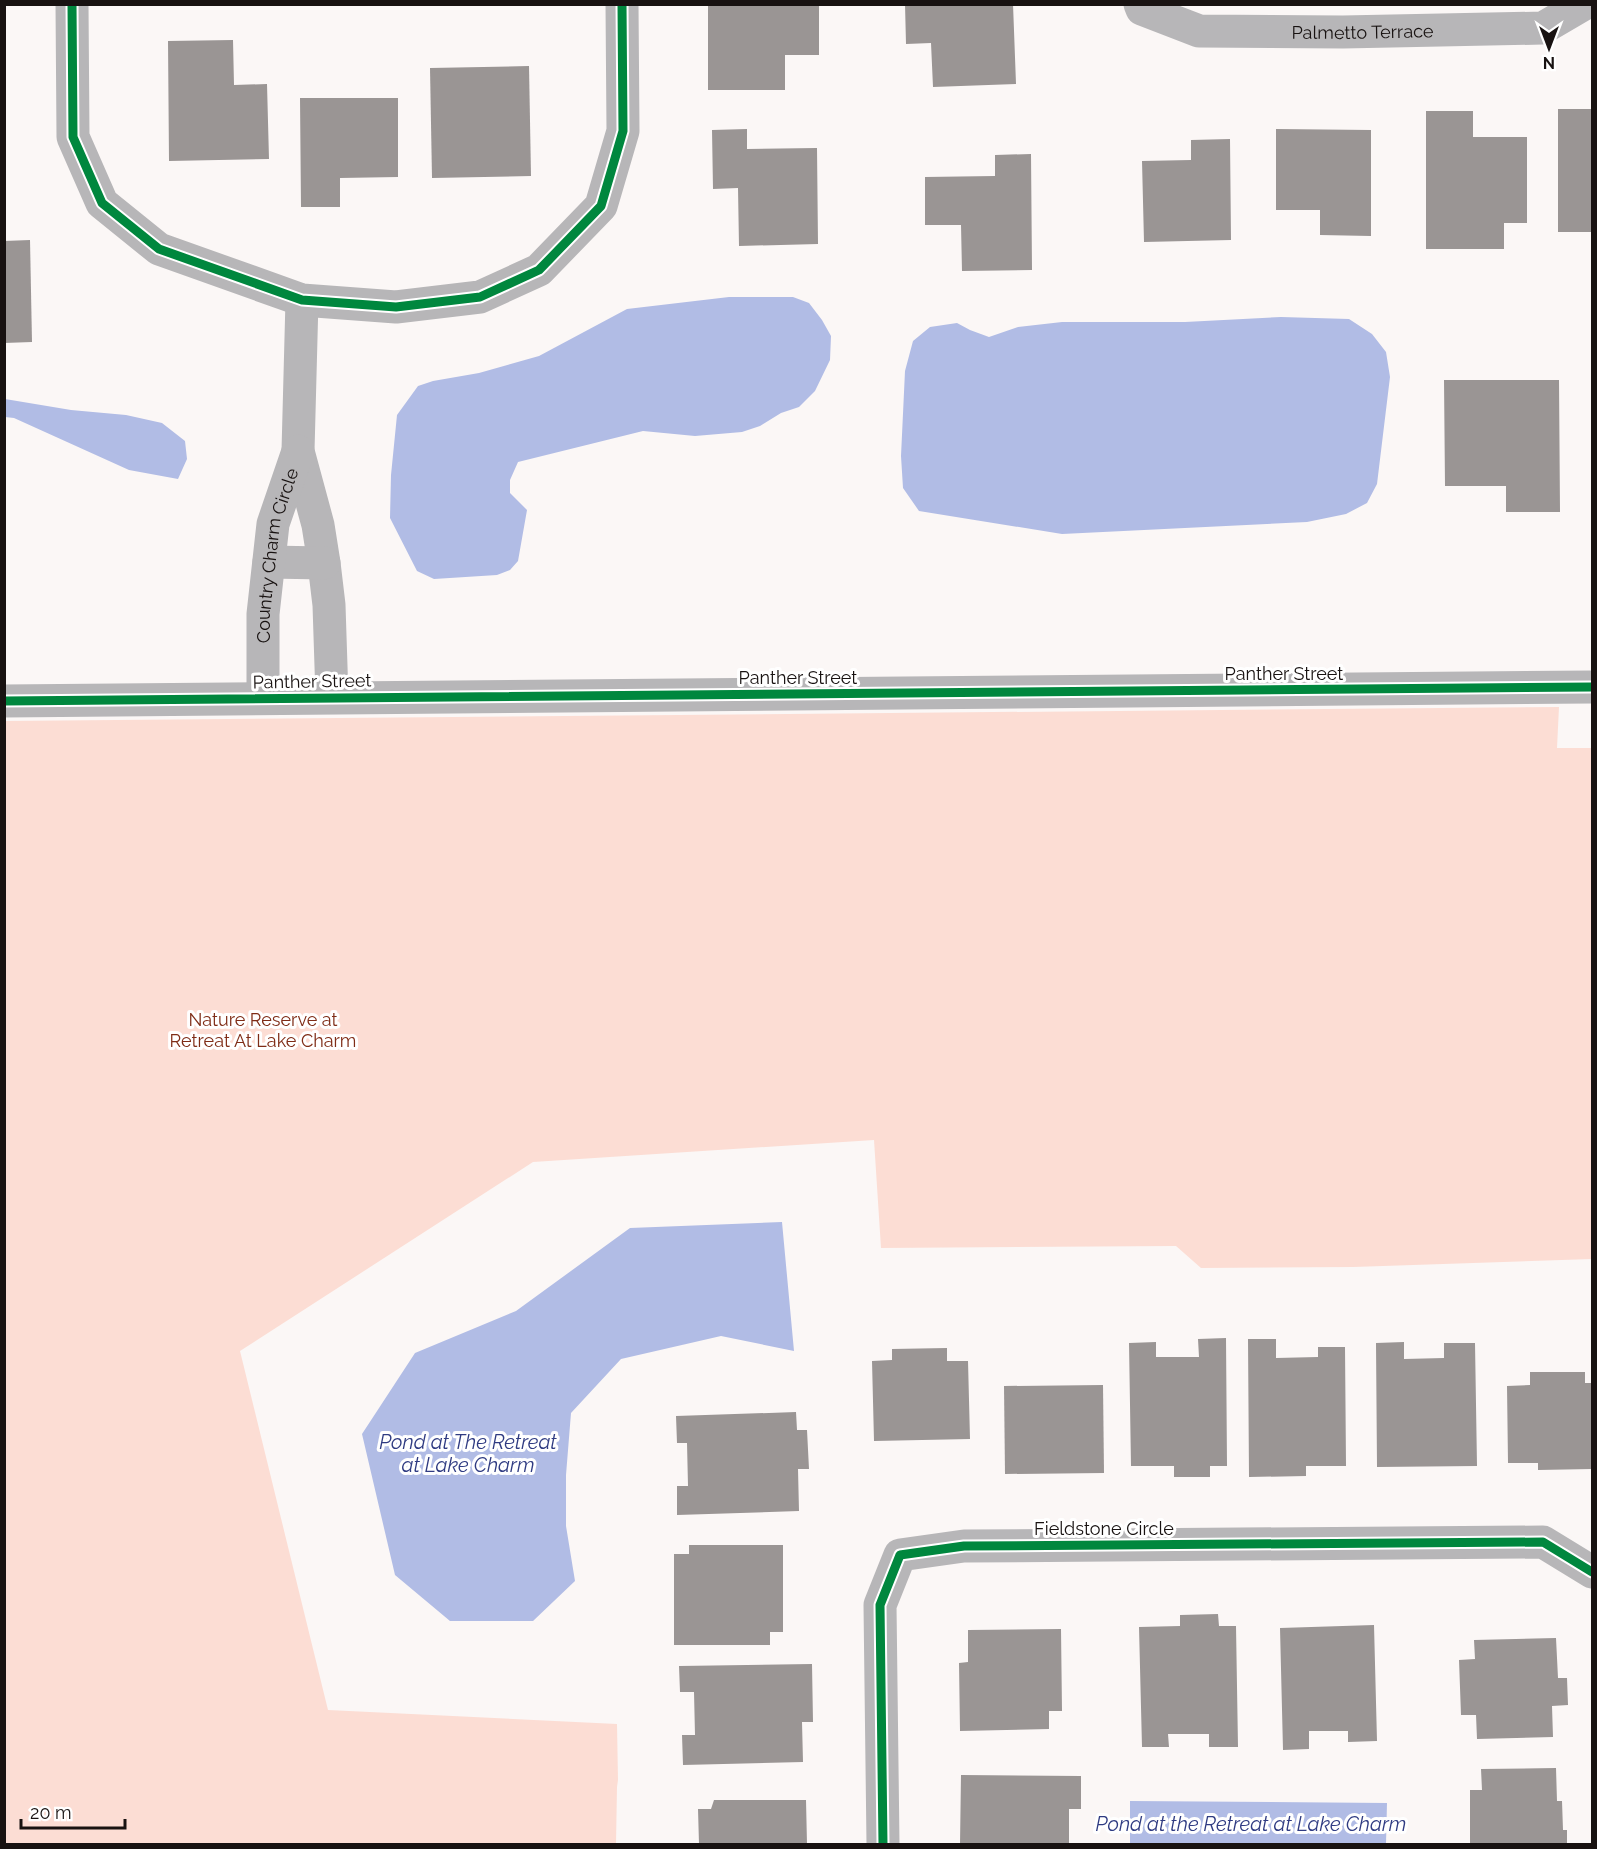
<svg xmlns="http://www.w3.org/2000/svg" width="1597" height="1849" font-family="Raleway,sans-serif">
  <style>
    .green { fill: #fcddd4 }
    .water { fill: #b1bce5 }
    .building { fill: #9a9594 }
    .lines { fill: none; stroke-linecap: round; stroke-linejoin: round }
    .street { stroke: #b7b6b8; stroke-width: 33 }
    .cycleway-casing { stroke: #fff; stroke-width: 13 }
    .cycleway { stroke: #00873e; stroke-width: 9 }
    .labels { text-anchor: middle; dominant-baseline: central; stroke-width: 6; stroke-linejoin: round; paint-order: stroke }
    .street-label { font-size: 18px; fill: #181211; stroke: #fff }
    .park-label { font-size: 18px; fill: #7f2c16; stroke: #fff }
    .water-label { font-size: 20px; font-style: italic; fill: #2f3b82; stroke: #fff }
  </style>
  <rect width="100%" height="100%" fill="#fbf7f6"/>
  <path class="green" d="M1559,707L1557,748H1592V1259L1353,1267L1201,1268L1176,1246L881,1248L874,1140L533,1162L240,1351L328,1710L617,1724L618,1780L617,1787L616,1844H5V721Z"/>
  <g class="water">
    <path d="M729,297H793L809,303L822,320L831,336L830,360L815,391L799,407L781,413L760,426L742,432L695,436L643,431L518,462L510,480V493L527,510L518,561L510,570L497,575L434,579L417,571L390,518L391,475L397,415L418,386L433,381L479,373L539,356L627,309Z"/>
    <path d="M1281,317L1349,319L1372,334L1386,352L1390,377L1377,484L1367,503L1346,514L1307,522L1062,534L919,511L903,488L901,456L905,371L913,341L930,327L957,323L970,330L989,337L1018,327L1062,322H1185Z"/>
    <path d="M5,399L71,410L126,415L162,423L185,441L187,459L178,479L129,470L14,418L5,417Z"/>
    <path d="M782,1222L794,1351L721,1336L621,1359L571,1413L566,1475V1526L575,1581L533,1621H450L395,1575L362,1434L415,1353L516,1311L630,1228Z"/>
    <path d="M1130,1801L1387,1803L1386,1844H1130Z"/>
  </g>
  <g class="building">
    <path d="M708,4H819V55H785V90H708Z"/>
    <path d="M905,4H1013L1016,84L933,87L931,43L906,44Z"/>
    <path d="M233,40L234,85L267,84L269,159L169,161L168,41Z"/>
    <path d="M529,66L531,176L432,178L430,68Z"/>
    <path d="M300,98H398V177L340,178V207H301Z"/>
    <rect x="1558" y="109" width="34" height="123"/>
    <path d="M1426,111H1473V137H1527V223H1504V249H1426Z"/>
    <path d="M747,129V149L817,148L818,244L739,246L738,188L713,189L712,130Z"/>
    <path d="M1276,129L1371,130V236L1320,235V210H1276Z"/>
    <path d="M1230,139L1231,240L1144,242L1142,161L1191,160V140Z"/>
    <path d="M1031,154L1032,270L962,271L961,225H925V177L995,176V155Z"/>
    <path d="M30,240L32,342L4,343V241Z"/>
    <path d="M1444,380H1559L1560,512H1506V486H1445Z"/>
    <path d="M1226,1338L1227,1466H1210V1477H1174V1466H1131L1129,1343L1156,1342V1357H1199L1198,1339Z"/>
    <path d="M1248,1339H1276V1358L1318,1357V1347H1345L1346,1466H1306V1476L1249,1477Z"/>
    <path d="M1404,1342V1359L1444,1358V1343H1475L1477,1466L1377,1467L1376,1343Z"/>
    <path d="M947,1348V1361H968L970,1439L874,1441L872,1361L892,1360V1349Z"/>
    <path d="M1530,1372H1585V1383H1592V1469L1538,1470V1463H1508L1507,1386L1530,1385Z"/>
    <path d="M1103,1385L1104,1473L1005,1474L1004,1386Z"/>
    <path d="M796,1412L797,1430H807L809,1469H798L799,1511L677,1515V1486H688L687,1443H677L676,1416Z"/>
    <path d="M689,1545H783V1632H770V1645H674V1554H689Z"/>
    <path d="M1218,1614L1219,1626H1236L1238,1747H1209V1734H1168L1169,1747H1142L1139,1627L1180,1626V1615Z"/>
    <path d="M1374,1625L1377,1741L1348,1742V1731H1309V1749L1283,1750L1280,1628Z"/>
    <path d="M1061,1629L1062,1711H1049V1729L960,1731L959,1663L968,1662V1630Z"/>
    <path d="M1556,1638L1558,1678H1567L1568,1705L1552,1706L1553,1737L1477,1739L1476,1715H1461L1459,1660L1475,1659L1474,1640Z"/>
    <path d="M812,1664L813,1722H802L803,1762L683,1765L682,1735H695L694,1692H680L679,1666Z"/>
    <path d="M1556,1768L1557,1801H1562L1563,1830H1567V1844H1481V1843H1470V1790H1482L1481,1769Z"/>
    <path d="M961,1775L1081,1776V1809H1069V1844H960Z"/>
    <path d="M714,1800H806L807,1844H699L698,1809H711Z"/>
  </g>
  <g class="lines">
    <g class="street">
      <path d="M72,4L73,137L102,203L159,249L302,300L396,307L480,297L539,270L601,206L623,131L622,4"/>
      <path id="s1" d="M1140,4L1142,9L1199,31L1343,32L1543,28L1584,4"/>
      <path d="M302,300L298,451L318,525L324,563L329,605L332,697"/>
      <path d="M269,562L324,563"/>
      <path id="s2" d="M263,698V614L273,524L298,451"/>
      <path d="M4,701L1592,687"/>
      <path d="M883,1844L880,1605L900,1555L964,1546L1543,1542L1592,1572"/>
    </g>
    <g class="cycleway-casing">
      <g id="cycleway">
        <path d="M72,4L73,137L102,203L159,249L302,300L396,307L480,297L539,270L601,206L623,131L622,4"/>
        <path d="M4,701L1592,687"/>
        <path d="M883,1844L880,1605L900,1555L964,1546L1543,1542L1592,1572"/>
      </g>
    </g>
    <use href="#cycleway" class="cycleway"/>
  </g>
  <g class="labels">
    <g class="street-label">
      <text stroke="none"><textPath href="#s1" startOffset="230">Palmetto Terrace</textPath></text>
      <text stroke="none"><textPath href="#s2" startOffset="144">Country Charm Circle</textPath></text>
      <text x="1284" y="673">Panther Street</text>
      <text x="798" y="677">Panther Street</text>
      <text transform="translate(312 681) rotate(-1)">Panther Street</text>
      <text x="1104" y="1528">Fieldstone Circle</text>
    </g>
    <g class="park-label">
      <text x="263" y="1019">Nature Reserve at<tspan x="263" dy="21">Retreat At Lake Charm</tspan></text>
    </g>
    <g class="water-label">
      <text x="468" y="1442">Pond at The Retreat<tspan x="468" dy="23">at Lake Charm</tspan></text>
      <text x="1251" y="1824">Pond at the Retreat at Lake Charm</text>
    </g>
  </g>
  <rect width="1597" height="1849" fill="none" stroke="#181211" stroke-width="12"/>
  <g transform="translate(1549 48) rotate(180)" stroke="#ffffff" stroke-width="4.5" paint-order="stroke">
  <path d="M0-4.5L10 22L0 15L-10 22Z" fill="#181211"/>
  <text y="-9" font-size="16" font-weight="bold" text-anchor="middle" fill="#181211">N</text>
  </g>
  <path d="M21 1819v9h104v-9" fill="none" stroke="#181211" stroke-width="3"/>
  <text x="30" y="1819" font-size="18" fill="#181211" stroke="#ffffff" stroke-width="4.5" paint-order="stroke">20 m</text>
</svg>
